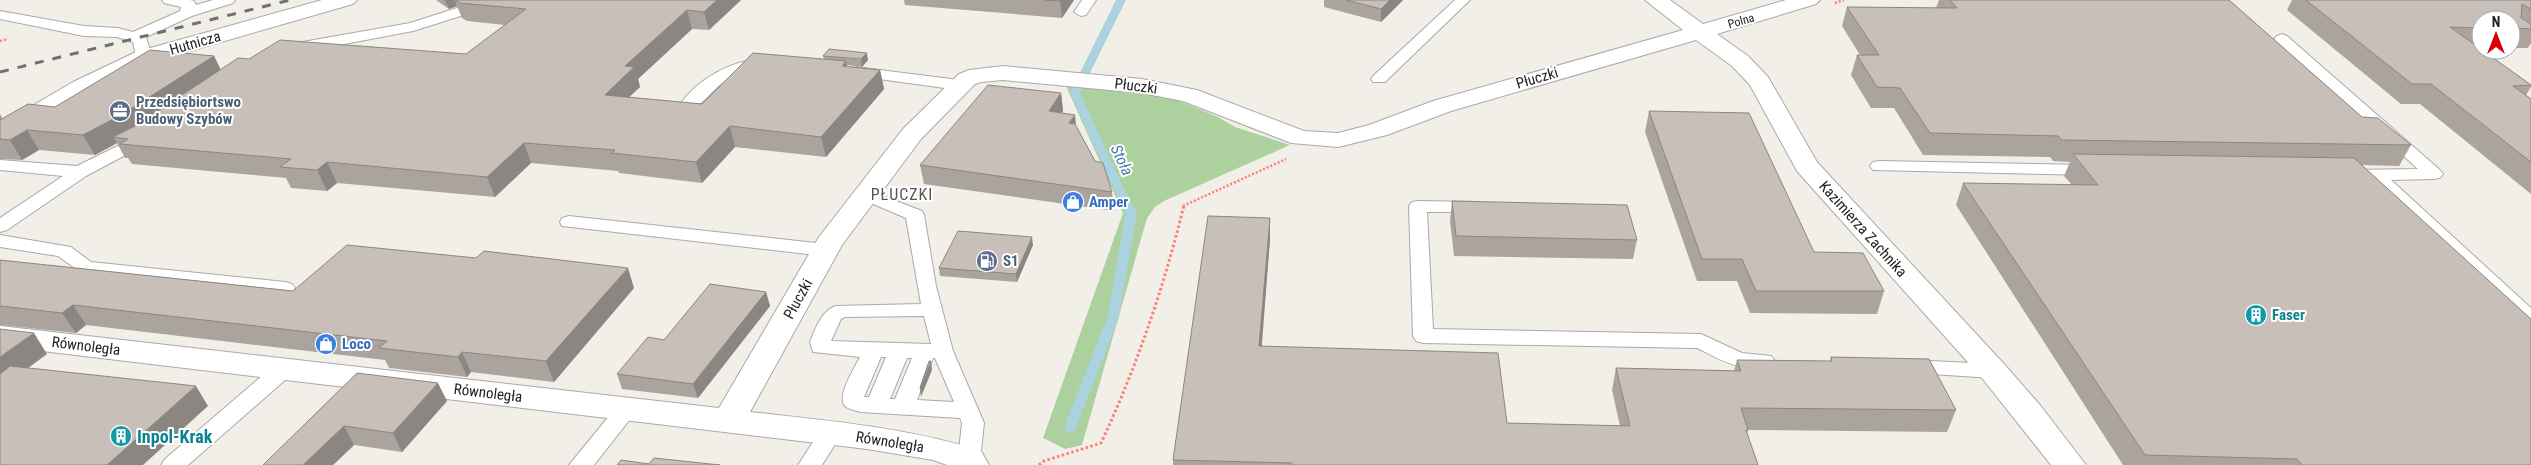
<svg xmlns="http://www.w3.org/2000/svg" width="2531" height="465" font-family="'Roboto Condensed',sans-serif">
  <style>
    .forest { fill: #add19e }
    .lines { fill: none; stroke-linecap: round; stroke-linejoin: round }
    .stream-far1 { stroke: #aad3df; stroke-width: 9 }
    .stream { stroke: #aad3df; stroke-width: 11 }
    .service-casing { stroke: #a9a9a9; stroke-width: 2 }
    .minor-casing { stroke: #a9a9a9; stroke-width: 2 }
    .path-far1 { stroke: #fa8072; stroke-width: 2.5; stroke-dasharray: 2 2; stroke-linecap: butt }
    .path { stroke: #fa8072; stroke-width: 3; stroke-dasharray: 2.5 2.5; stroke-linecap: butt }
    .service { fill: #fff; fill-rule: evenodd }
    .minor { fill: #fff; fill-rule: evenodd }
    .rail { stroke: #707070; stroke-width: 3; stroke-dasharray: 9 9; stroke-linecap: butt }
    .wall { fill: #aba49e }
    .shaded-wall { fill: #8b8681 }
    .building { fill: #c7bfb8; stroke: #8b8681 }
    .labels { text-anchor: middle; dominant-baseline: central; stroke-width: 4; stroke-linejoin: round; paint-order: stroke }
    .far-street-label { font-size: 12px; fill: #222; stroke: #fff }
    .street-label { font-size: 15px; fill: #222; stroke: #fff }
    .service-label { font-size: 15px; font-weight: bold; fill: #4e5e75; stroke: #fff; text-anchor: start }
    .shop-label { font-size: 15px; font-weight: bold; fill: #366cbe; stroke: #fff; text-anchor: start }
    .culture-label { font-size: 15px; font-weight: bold; fill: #0d838f; stroke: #fff; text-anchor: start }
    .water-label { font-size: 16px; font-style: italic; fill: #4a7aab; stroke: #fff }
    .neighbourhood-label { font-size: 16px; letter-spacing: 1px; fill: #555; stroke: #fff }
    .near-culture-label { font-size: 18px; font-weight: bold; fill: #0d838f; stroke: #fff; text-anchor: start }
  </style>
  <rect width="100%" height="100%" fill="#f2efe9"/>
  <path class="forest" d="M1066,86L1170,97L1218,117L1235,127L1290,145L1164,201L1155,207L1147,218L1082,445L1065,449L1043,438L1123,213Z"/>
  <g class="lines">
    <path class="stream-far1" d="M1121,0L1075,93L1127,206"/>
    <path class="stream" d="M1070,427L1113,318L1131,214L1127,205"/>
    <g class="service-casing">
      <g id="service">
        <path d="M162,0H190L194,1L196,5L213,0H235L233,3L192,16L146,37L152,57L144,62L136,57L133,42L117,37L84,36L0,19V11L84,26L118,28L133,32L180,11L181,7L164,3Z"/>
        <path d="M482,0H504L502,3L413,31L297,53L289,48L297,43L410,23Z"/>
        <path d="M1082,0H1096L1086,15L1081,16L1074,12Z"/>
        <path d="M1455,0H1470L1385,82H1373L1371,79L1373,76Z"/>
        <path d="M2282,34L2287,36L2440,170L2443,174L2440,178L2434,179L2391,180L2531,308V325L2524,324L2370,180L2342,179L2339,175L2342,171L2348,170L2418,169L2277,42L2274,39L2277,36Z"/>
        <path d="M764,58L770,60L772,63L770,66C754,70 741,70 728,79C714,87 702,107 687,111L679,106C698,78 731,61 764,58Z"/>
        <path d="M856,67L959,80L967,85L959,90L850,75L848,72Z"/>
        <path d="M142,134L148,135L151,139L148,143L86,176L7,230L0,232V218L63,176L0,170V160L77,166Z"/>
        <path d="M1879,161L2091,165L2097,166L2100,170L2097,174L2091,175L1873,170L1870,166L1873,162Z"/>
        <path d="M865,189L922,211L924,215L936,286L953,351L984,423L980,460L978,465H960L958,460L962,423L960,418L860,412C855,410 848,409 845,406C836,397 855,367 860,357L813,352L810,342C816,328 820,313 835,306L921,304L906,218L859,198L856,194L859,190ZM924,316L931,344L831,341L841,319L845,317ZM881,357H886L869,397H864ZM907,358H912L895,399H890ZM933,358H935L954,402L917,400Z"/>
        <path d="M1418,201L1476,202L1482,203L1485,207L1482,211L1476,212H1427L1433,329L1701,334L1742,353L1771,356L1775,361L1771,366C1744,374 1721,360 1697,348L1423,343L1416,341L1413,336L1409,206L1412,202Z"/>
        <path d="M569,216L825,244L832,246L835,250L832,254L825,256L562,226L560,222L562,218Z"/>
        <path d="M0,235L71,247L91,262L285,282L292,284L295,288L292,292L285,294L86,273L79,271L58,256L0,247Z"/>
        <path d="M1909,360L1993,364L2001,366L2004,371L2001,376L1993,378L1901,372L1898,367L1901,362Z"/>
        <path d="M284,362L292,364L295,369L292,374L188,465H161L165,459L276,364Z"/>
        <path d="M627,401L635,404L638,409L594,465H569L619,404Z"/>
        <path d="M831,425L839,427L842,433L822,465H798L823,427Z"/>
      </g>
    </g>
    <g class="minor-casing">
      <g id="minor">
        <path d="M322,0H357L353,4L152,62L89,92L9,140L0,142V125L73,82L136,52Z"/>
        <path d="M1645,0H1670L1703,24L1786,0H1820L1816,4L1717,34L1748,56L1768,77L1817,162L2004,364L2040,405L2086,465H2051L1982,378L1797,171L1750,85L1732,66L1696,40L1451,111L1387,135L1338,147L1291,143L1183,101L1142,93L1003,80L981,82L975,84L921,139L842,245L750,412C828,421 906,427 981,451L989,465H947L933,460L867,449L0,346V326L719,408L819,237L903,129L959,74L969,70L1003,66L1142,79L1197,90L1304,131L1338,133L1369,125L1433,101L1683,30Z"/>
      </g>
    </g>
    <g class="path-far1">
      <path d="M1835,3L1844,0"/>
      <path d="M0,41L8,39"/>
      <path d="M1183,206L1286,159"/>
    </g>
    <path class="path" d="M1039,465L1044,461L1101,443C1137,366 1164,287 1184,205"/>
    <use href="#service" class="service"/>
    <use href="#minor" class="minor"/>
    <path class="rail" d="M0,72L290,0"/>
  </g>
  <g class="wall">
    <path d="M436,0H741L709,30L692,29L638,79L640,87L629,97L702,104L824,59L823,56L868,60L862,67L847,65V66L880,70L884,89L826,157L735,147L702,183L619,173L618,171L531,163L495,197L337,183L327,191L291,188L286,178L132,164L128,158H125L117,143L95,155L39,150L22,160L0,159V114L3,119L55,107L214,56L221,70L249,59L466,54L505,25L467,21L462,18L457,6L449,9Z"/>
    <path d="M904,0H1074L1062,18L905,5Z"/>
    <path d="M1324,0H1403L1381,22L1324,7Z"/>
    <path d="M1939,0H2229L2362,117L2411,145L2399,166L2362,165L2531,465H2123L1956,205L1963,183L2072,185L2064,176L2070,162L2053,161L2050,157L1923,155L1894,108H1871L1851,75L1857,55H1860L1842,26L1847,7L1936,8Z"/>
    <path d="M2292,0H2531V43L2528,48H2511V20H2481V47H2478L2531,85V87L2526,95L2531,99V194L2420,104H2401L2287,10Z"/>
    <path d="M1061,93L1063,111L1062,113L1075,115L1076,126L1112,192L1114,211L924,184L920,165Z"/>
    <path d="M1649,111L1814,252L1884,291L1877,314L1750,313L1737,281H1697L1645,132Z"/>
    <path d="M1452,201L1637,240L1633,259L1454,256L1450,221Z"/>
    <path d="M1270,218V239L1261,346L1507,423L1620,426L1612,390L1616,368L1734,371L1737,360L1830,361L1831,357L1956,410L1947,432L1748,430L1747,434L1758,465H1173V460Z"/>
    <path d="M1033,245L1017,282L940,276L939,268Z"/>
    <path d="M0,260L293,291L634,288L554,382L471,372L467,377L389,368L385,360L86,325L76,333L0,325Z"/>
    <path d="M766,292L770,306L698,398L622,389L617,374L664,340Z"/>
    <path d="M357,373L447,401L402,452L354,445L333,465Z"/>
  </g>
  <g class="shaded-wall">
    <path d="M445,0H455L457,6L449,9Z"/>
    <path d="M717,0H741L709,30L704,12Z"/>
    <path d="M1061,0H1074L1062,18L1060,1Z"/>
    <path d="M1390,0H1403L1381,22V9Z"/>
    <path d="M687,10L692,29L638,79L640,87L611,114L605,95L625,66Z"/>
    <path d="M867,53L868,60L862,67L861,59Z"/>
    <path d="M214,56L223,75L132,135L113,137L117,143L95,155L83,135Z"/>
    <path d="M846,61L850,80L842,66Z"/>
    <path d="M880,70L884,89L826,157L821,137Z"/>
    <path d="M1061,93L1063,111L1051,129L1049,111Z"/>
    <path d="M1075,115L1076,133L1069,123Z"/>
    <path d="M730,126L735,147L702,183L696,162Z"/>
    <path d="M27,130L39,150L22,160L10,140Z"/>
    <path d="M524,143L531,163L495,197L487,177Z"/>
    <path d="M327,162L337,183L327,191L317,170Z"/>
    <path d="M1270,218V239L1260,369L1259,346Z"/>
    <path d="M1032,237L1033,245L1017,282L1016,274Z"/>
    <path d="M628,268L634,288L554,382L546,361Z"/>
    <path d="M766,292L770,306L698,398L693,384Z"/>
    <path d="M73,305L86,325L76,333L62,313Z"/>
    <path d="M34,333L47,354L0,389V357Z"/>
    <path d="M462,352L471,372L467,377L458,357Z"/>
    <path d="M931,361L932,370L921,397L920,388Z"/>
    <path d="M438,383L447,401L402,452L393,433Z"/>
    <path d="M196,386L208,406L143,465H107Z"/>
    <path d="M344,426L354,445L333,465H303Z"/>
  </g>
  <g class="building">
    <path d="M456,0H717L704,12L687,10L625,66L634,67L605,95L702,104L753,53L846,61L842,66L880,70L821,137L730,126L696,162L612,153L615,150L524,143L487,177L327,162L317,170L280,167L291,159L120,144L128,139L113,137L135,126L238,58L249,59L280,40L466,54L526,9L460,3Z"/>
    <path d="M1045,0H1061L1060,1Z"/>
    <path d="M1346,0H1390L1381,9Z"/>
    <path d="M1950,0H2229L2362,117L2378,118L2411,145L2062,140L2058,136L1930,133L1900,88L1877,87L1857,55H1879L1847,7L1957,8Z"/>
    <path d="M2306,0H2531V9L2522,4L2521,18L2531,24V29L2511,28V20H2481V28L2450,27L2531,85L2513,86L2531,99V162L2431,84H2412Z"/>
    <path d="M829,49L867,53L861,59L823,56Z"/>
    <path d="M150,50L214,56L121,115L83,135L27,130L10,140L0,139V120L28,104L55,107Z"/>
    <path d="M988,85L1061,93L1049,111L1075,115L1069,123L1075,124L1095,161L1103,163L1112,192L920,165Z"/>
    <path d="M1649,111L1749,113L1814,252L1863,253L1884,291H1756L1742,259H1702Z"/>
    <path d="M2073,154L2354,158L2531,319V465H2302L2297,459L2145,455L1963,183L2098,185Z"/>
    <path d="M1452,201L1627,205L1637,240L1456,236Z"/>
    <path d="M1208,216L1270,218L1259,346L1498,353L1507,423L1630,426L1616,368L1741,371L1737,360L1832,361L1831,357L1929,359L1956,410L1741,408L1748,430H1746L1758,465H1292V463L1173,460Z"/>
    <path d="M958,231L1032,237L1016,274L939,268Z"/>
    <path d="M347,245L476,258L484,251L628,268L546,361L462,352L458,357L379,348L387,341L73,305L62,313L0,306V260L293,291Z"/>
    <path d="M710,284L766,292L693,384L617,374L648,337L664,340Z"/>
    <path d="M0,329L34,333L0,357Z"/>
    <path d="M929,361H931L920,388Z"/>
    <path d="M10,366L196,386L107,465H0V374Z"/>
    <path d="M357,373L438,383L393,433L344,426L303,465H263Z"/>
    <path d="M654,458L720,465H617L621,460L649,464Z"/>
  </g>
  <defs>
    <g id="office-disc" transform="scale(1.125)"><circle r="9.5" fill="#5c6f8a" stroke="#fff"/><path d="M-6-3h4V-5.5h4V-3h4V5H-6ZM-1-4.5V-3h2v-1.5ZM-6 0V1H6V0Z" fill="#fff"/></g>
    <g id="shop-disc" transform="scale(1.125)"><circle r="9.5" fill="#3f7fe0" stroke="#fff"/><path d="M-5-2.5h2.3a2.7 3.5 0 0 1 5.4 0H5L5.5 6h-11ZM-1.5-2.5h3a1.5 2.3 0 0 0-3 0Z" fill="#fff"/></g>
    <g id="fuel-disc" transform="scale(1.125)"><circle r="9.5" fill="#5c6f8a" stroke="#fff"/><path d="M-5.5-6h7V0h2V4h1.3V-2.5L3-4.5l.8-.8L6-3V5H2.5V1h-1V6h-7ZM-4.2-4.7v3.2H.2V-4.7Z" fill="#fff"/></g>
    <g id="building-disc" transform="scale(1.125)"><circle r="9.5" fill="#0f9aa8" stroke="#fff"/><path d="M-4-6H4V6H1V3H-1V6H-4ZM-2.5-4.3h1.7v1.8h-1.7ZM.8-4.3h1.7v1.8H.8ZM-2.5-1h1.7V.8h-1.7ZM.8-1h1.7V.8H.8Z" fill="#fff"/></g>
  </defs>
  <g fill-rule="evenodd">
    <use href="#office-disc" x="120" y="111"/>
    <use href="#shop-disc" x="1073" y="202"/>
    <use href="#fuel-disc" x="987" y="261"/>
    <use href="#building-disc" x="2256" y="315"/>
    <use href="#shop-disc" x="326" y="344"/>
    <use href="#building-disc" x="121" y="436"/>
  </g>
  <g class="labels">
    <g class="far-street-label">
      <text transform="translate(1741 21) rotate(-16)">Polna</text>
    </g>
    <g class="street-label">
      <text transform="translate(195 43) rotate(-16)">Hutnicza</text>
      <text transform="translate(1537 78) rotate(-16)">Płuczki</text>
      <text transform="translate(1136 86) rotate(7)">Płuczki</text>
      <text transform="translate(1863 229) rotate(48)">Kazimierza Zachnika</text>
      <text transform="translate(798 299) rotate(-61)">Płuczki</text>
      <text transform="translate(86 346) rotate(7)">Równoległa</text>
      <text transform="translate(488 393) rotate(7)">Równoległa</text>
      <text transform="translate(890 442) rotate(9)">Równoległa</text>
    </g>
    <g class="service-label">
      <text x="136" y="102">Przedsiębiortswo<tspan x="136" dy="17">Budowy Szybów</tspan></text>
      <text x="1003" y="261">S1</text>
    </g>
    <g class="shop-label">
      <text x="1089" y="202">Amper</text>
      <text x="342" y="344">Loco</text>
    </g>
    <g class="culture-label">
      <text x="2272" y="315">Faser</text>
    </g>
    <g class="water-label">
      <text transform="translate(1122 160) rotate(65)">Stoła</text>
    </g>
    <g class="neighbourhood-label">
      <text x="902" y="194">PŁUCZKI</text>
    </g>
    <g class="near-culture-label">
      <text x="137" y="436">Inpol-Krak</text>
    </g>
  </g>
  <g transform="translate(2496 35)"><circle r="24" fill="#ffffff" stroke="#a7a7a7"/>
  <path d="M0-4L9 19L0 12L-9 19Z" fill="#d40000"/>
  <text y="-8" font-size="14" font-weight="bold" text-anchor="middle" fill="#222222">N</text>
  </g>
</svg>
